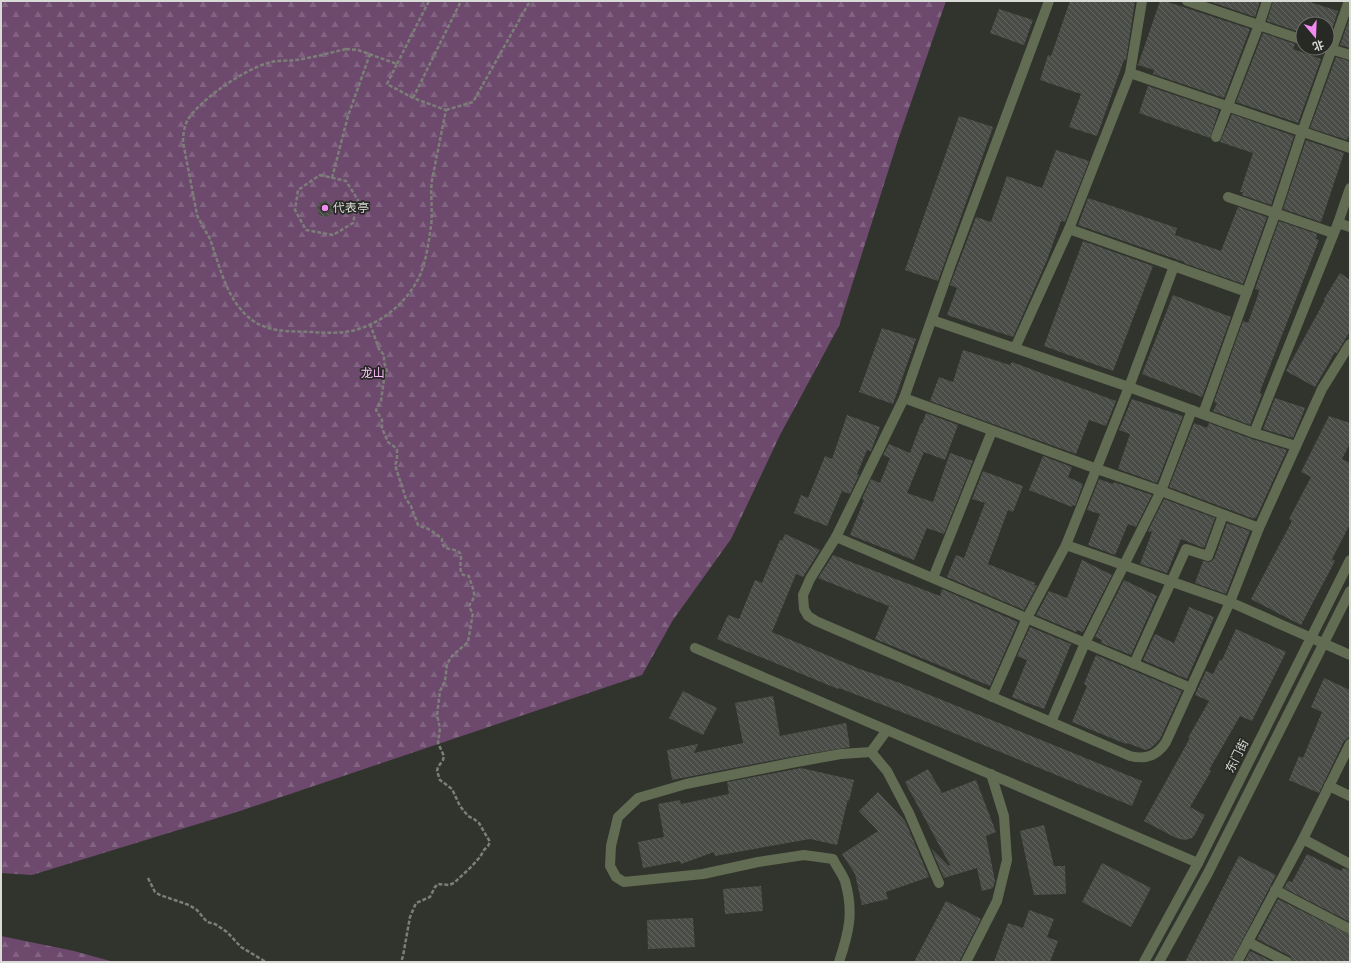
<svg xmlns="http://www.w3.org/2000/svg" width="1351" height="963" font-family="Karla,'Noto Sans SC',sans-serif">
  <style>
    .forest { fill: url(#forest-firs) }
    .building { fill: url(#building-back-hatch) }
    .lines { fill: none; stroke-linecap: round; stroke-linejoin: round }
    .path { stroke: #7c7e78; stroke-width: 2.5; stroke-dasharray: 4 2; stroke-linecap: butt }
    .minor { stroke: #626c53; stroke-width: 10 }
    .tertiary { stroke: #626c53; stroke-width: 10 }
    .poi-dot { fill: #f28af3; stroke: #272924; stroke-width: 1.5 }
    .labels { text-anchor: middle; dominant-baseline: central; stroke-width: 3.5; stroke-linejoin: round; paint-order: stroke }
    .poi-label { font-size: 12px; fill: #d9dbd7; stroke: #272924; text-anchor: start }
    .park-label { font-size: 12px; fill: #fbf; stroke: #272924 }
    .street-label { font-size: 12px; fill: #d9dbd7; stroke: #272924 }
  </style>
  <defs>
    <pattern id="forest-firs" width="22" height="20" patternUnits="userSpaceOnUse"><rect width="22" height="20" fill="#6d4a6d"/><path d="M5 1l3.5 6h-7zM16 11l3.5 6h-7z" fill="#816481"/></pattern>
    <pattern id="building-back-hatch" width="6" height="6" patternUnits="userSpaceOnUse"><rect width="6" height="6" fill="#4a4d47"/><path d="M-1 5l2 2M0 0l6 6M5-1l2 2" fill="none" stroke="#646661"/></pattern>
  </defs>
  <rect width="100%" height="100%" fill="#31332d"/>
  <g class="forest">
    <path d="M1,1H946L898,140L839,326L780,435L731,539L673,620L642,675L240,811L32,875L1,873Z"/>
    <path d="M1,936L74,951L114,962H1Z"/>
  </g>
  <g class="building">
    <path d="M1070,1H1135L1126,60H1124L1097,136L1069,127L1081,94L1040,80L1048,55L1051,56Z"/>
    <path d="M1160,1H1165L1250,29L1224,98L1153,74L1154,70L1138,65Z"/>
    <path d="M1211,1H1260L1255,17L1211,2Z"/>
    <path d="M1273,1H1307L1338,11L1328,42L1327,24H1302L1299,32L1267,21Z"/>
    <path d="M999,9L1033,20L1024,45L990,33Z"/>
    <path d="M1350,17V48L1340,45Z"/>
    <path d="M1263,33L1295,44L1293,49L1321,59L1298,123L1236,102Z"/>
    <path d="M1336,57L1350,61V133L1347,140L1310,128Z"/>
    <path d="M1148,86L1219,110L1210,138L1139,113Z"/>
    <path d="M1232,114L1294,136L1271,205L1242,195L1243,192H1240L1253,153L1220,142Z"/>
    <path d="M959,116L993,127L938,281L905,270Z"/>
    <path d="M1306,140L1344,153L1321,222L1283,209Z"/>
    <path d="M1056,150L1089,161L1065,222L1061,221L1047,260L1013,337L947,315L957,288L950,285L976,217L991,222L1007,176L1042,188Z"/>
    <path d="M1088,198L1177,228L1175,235L1221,251L1238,207L1267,217L1243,284L1184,263V262L1078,225Z"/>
    <circle cx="325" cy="209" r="8"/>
    <path d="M1279,221L1317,234L1316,239L1319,240L1261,389L1260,393L1262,394L1250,425L1213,411L1217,403L1214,402L1243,321L1248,323L1258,295L1259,290L1255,289Z"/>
    <path d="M1083,241L1153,266L1113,371L1044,346Z"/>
    <path d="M1340,273L1350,280V331L1337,353L1335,352L1315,387L1286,371L1325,300L1324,299Z"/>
    <path d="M1173,295L1231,317L1202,397L1142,374Z"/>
    <path d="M882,328L916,339L893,404L859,392Z"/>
    <path d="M963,350L1010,365L1012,362L1116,401L1106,426L1089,420L1076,454L930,401L939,377L953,382Z"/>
    <path d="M1275,398L1305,408L1293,438L1263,429Z"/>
    <path d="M1132,399L1183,416L1157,483L1118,469L1130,434L1119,430Z"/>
    <path d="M926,413L958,425L945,460L924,452L907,493L933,502L950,453L973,461L944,534L927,528L914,560L850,535L864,500L862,499L871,479L880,483L890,458L883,455L889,444L910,453L921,423L922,424Z"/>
    <path d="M847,415L880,427L871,451L867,450L857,474L859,475L850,494L842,491L827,526L794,513L801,495L808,498L825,456L832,459Z"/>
    <path d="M1329,416L1350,423V443L1342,459L1350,463V524L1332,559L1335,561L1301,625L1251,599L1292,521L1289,519L1311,477L1301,472Z"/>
    <path d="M1194,423L1207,428L1209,423L1252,439L1287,450L1256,518L1255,517L1254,519L1169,487Z"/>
    <path d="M1043,456L1072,467L1068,477L1083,484L1075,506L1073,505L1072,507L1029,490Z"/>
    <path d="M983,471L1023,486L1013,512L1008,510L988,564L1035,583L1034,585L1037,586L1024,610L947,577L956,555L964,558L985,503L972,499Z"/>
    <path d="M1099,479L1113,484L1114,482L1152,495L1136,527L1128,524L1115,555L1088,545L1100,514L1087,510Z"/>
    <path d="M1164,499L1215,518L1204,548L1181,539L1167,573L1140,564L1152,532L1148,531Z"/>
    <path d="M1227,523L1250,531L1226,594L1195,583L1203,561L1210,562L1214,559Z"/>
    <path d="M785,534L820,550L803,577L796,574L772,632L860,669L900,683L1009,727L1142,781L1132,806L922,720L839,688L838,689L717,639L728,615L739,619L755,580L762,583L780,540L782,541Z"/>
    <path d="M833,555L940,596L942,589L1018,622L990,686L875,639L889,606L818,578Z"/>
    <path d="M1082,560L1112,575L1083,632L1077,630L1076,632L1036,615L1049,591L1067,598Z"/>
    <path d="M1124,580L1157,596L1131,655L1101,643L1102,640L1095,637Z"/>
    <path d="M1189,607L1214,617L1187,679L1143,660L1155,634L1174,643Z"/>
    <path d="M1030,627L1071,644L1044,709L1012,697L1027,660L1017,656Z"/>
    <path d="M1236,629L1286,652L1252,721L1240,716L1209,770L1211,771L1190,807L1205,815L1195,834L1192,838L1185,840L1176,838L1144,821L1190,738H1188L1209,701L1195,695L1206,671L1213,674L1220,660H1222Z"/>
    <path d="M1096,655L1182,691L1160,739L1151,748L1146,750L1127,743L1126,744L1072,722L1087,686L1084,684Z"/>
    <path d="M1324,678L1350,690V734L1348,738L1344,741L1319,793L1289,780L1299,756L1303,758L1322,712L1311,707Z"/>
    <path d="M683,691L717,708L703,735L669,718Z"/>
    <path d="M773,696L780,736L846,723L850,747L790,757L672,780L667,750L698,744L694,753L743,743L735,703Z"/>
    <path d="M801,768L854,780L849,801L848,799L837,845L810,839L715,856L714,852L681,864L680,861L643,868L638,842L664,837L658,804L680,800L681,804L729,794L727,782Z"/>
    <path d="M928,769L942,793L976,780L996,832L986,836L995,881L993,888L982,891L977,868L944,878L931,848L949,866L950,865L905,782Z"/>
    <path d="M878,792L905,821L929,877L886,892L888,899L862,905L855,874L842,854L878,831L859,811Z"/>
    <path d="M1044,825L1054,866H1065L1066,894L1034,895L1020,831Z"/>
    <path d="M1307,854L1341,871L1343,868L1350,870V922L1284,888L1288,881L1292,882Z"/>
    <path d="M1239,856L1276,875L1231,962H1185Z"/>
    <path d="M1102,863L1151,888L1131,927L1082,902Z"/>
    <path d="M761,886L763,911L725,914L723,889Z"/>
    <path d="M1278,899L1350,935V962H1293L1290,956L1257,939Z"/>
    <path d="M946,901L981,919L960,960L959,962H914Z"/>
    <path d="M1029,910L1054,919L1047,937L1058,941L1050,962H994L1008,923L1023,928Z"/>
    <path d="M693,918L695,947L648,949L647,920Z"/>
    <path d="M1250,951L1273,962H1244Z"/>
  </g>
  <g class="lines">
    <g class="path">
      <path d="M346,49L358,50L397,64L387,84L413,98L446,110L432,180C430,195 433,210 431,226C429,241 425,268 417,281C403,307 375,328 345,332C334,333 323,333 312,332C286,331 263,333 244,313C225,293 219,264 210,239C206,231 201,224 197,215L183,142C183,135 184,128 187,121C199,100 245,69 268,63C277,60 286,61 295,60C312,58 329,53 346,49Z"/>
      <path d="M397,64L429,1"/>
      <path d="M413,98L461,1"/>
      <path d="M446,110L473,102L530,1"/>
      <path d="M320,175L346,181L358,200L353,223L333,235L306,230L295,210L298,190Z"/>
      <path d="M332,178L348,116L370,54"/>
      <path d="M370,324L379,349L384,355V362L387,371L384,379L381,401L376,410L382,420V428L388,442L396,448L397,450V460L395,465L406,499L411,506L418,525C421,527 424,527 428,529C431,530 440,537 442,539V543L445,548C469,552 458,555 461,572L463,575L469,576C470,582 475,591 474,596C473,604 465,603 473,613L468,642L452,656L447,664L445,681L440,691L437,715L440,728L438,743L444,756L443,760L438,767L437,771L440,780L452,789L460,806L468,816L474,819L479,823L490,842L488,846L484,850L480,857L471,867L454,883L449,885L438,884L435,887L430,897L416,903L410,917L403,956L401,962"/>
      <path d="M148,878L155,892L160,895L189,905L197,910L207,922L215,924L227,932L241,947L266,962"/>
    </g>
    <g class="minor">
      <path d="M1049,1L951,264L904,398L836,537L810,579L803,595L804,609L808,616L816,621L1130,756C1146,760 1157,756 1166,742L1230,602L1259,528L1322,389L1350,344"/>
      <path d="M1187,1L1303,40"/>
      <path d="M1327,48L1350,55"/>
      <path d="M1130,73L1350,148"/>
      <path d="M1216,137L1259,25L1267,1"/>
      <path d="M1228,197L1333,233"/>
      <path d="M1338,223L1350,227"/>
      <path d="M1069,229L1247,292"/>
      <path d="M932,320L1129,387L1254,433L1296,446"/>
      <path d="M1015,348L1069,229L1130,73L1142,1"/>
      <path d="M904,398L1097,469L1161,491L1259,528"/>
      <path d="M1203,414L1275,214L1302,132L1349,1"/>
      <path d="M1254,433L1338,223L1350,188"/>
      <path d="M836,537L1191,688"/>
      <path d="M1066,545L1230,602L1350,655"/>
      <path d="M933,578L992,431"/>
      <path d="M695,648L1198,863"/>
      <path d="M1134,664L1186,549L1208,556L1223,515"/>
      <path d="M992,697L1027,618L1066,545L1129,387L1174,266"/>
      <path d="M1051,722L1085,643L1161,491L1192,410"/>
      <path d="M871,752L887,771L909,813L939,883"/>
      <path d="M1329,786L1350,796"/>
      <path d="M1303,839L1350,864"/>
      <path d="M1275,890L1350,929"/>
      <path d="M1248,942L1287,962"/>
      <path d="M839,962C849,932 854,912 845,881C842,873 836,866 833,859L804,855L758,862L703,874L624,882L616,877L610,866L611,846L618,817L638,798L686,784L791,763L841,754L871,752L887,730"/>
      <path d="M966,962L997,901L1007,860L1004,816L991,774"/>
      <path d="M1237,962L1303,839L1350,744"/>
    </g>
    <g class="tertiary">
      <path d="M1144,962L1198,863L1350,560"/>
      <path d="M1159,962L1208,873L1350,591"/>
    </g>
  </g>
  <circle class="poi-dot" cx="325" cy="208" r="4"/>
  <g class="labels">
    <g class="poi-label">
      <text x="333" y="208">代表亭</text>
    </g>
    <g class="park-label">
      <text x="373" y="373">龙山</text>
    </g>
    <g class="street-label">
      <text transform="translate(1237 756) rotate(-63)">东门街</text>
    </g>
  </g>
  <rect width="1351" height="963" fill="none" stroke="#d9dbd7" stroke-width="4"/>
  <g transform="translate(1315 36) rotate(161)"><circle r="19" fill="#272924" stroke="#6e706c"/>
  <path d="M0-3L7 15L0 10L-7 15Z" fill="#f28af3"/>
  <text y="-6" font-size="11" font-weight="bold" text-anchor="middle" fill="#d9dbd7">北</text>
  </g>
</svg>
